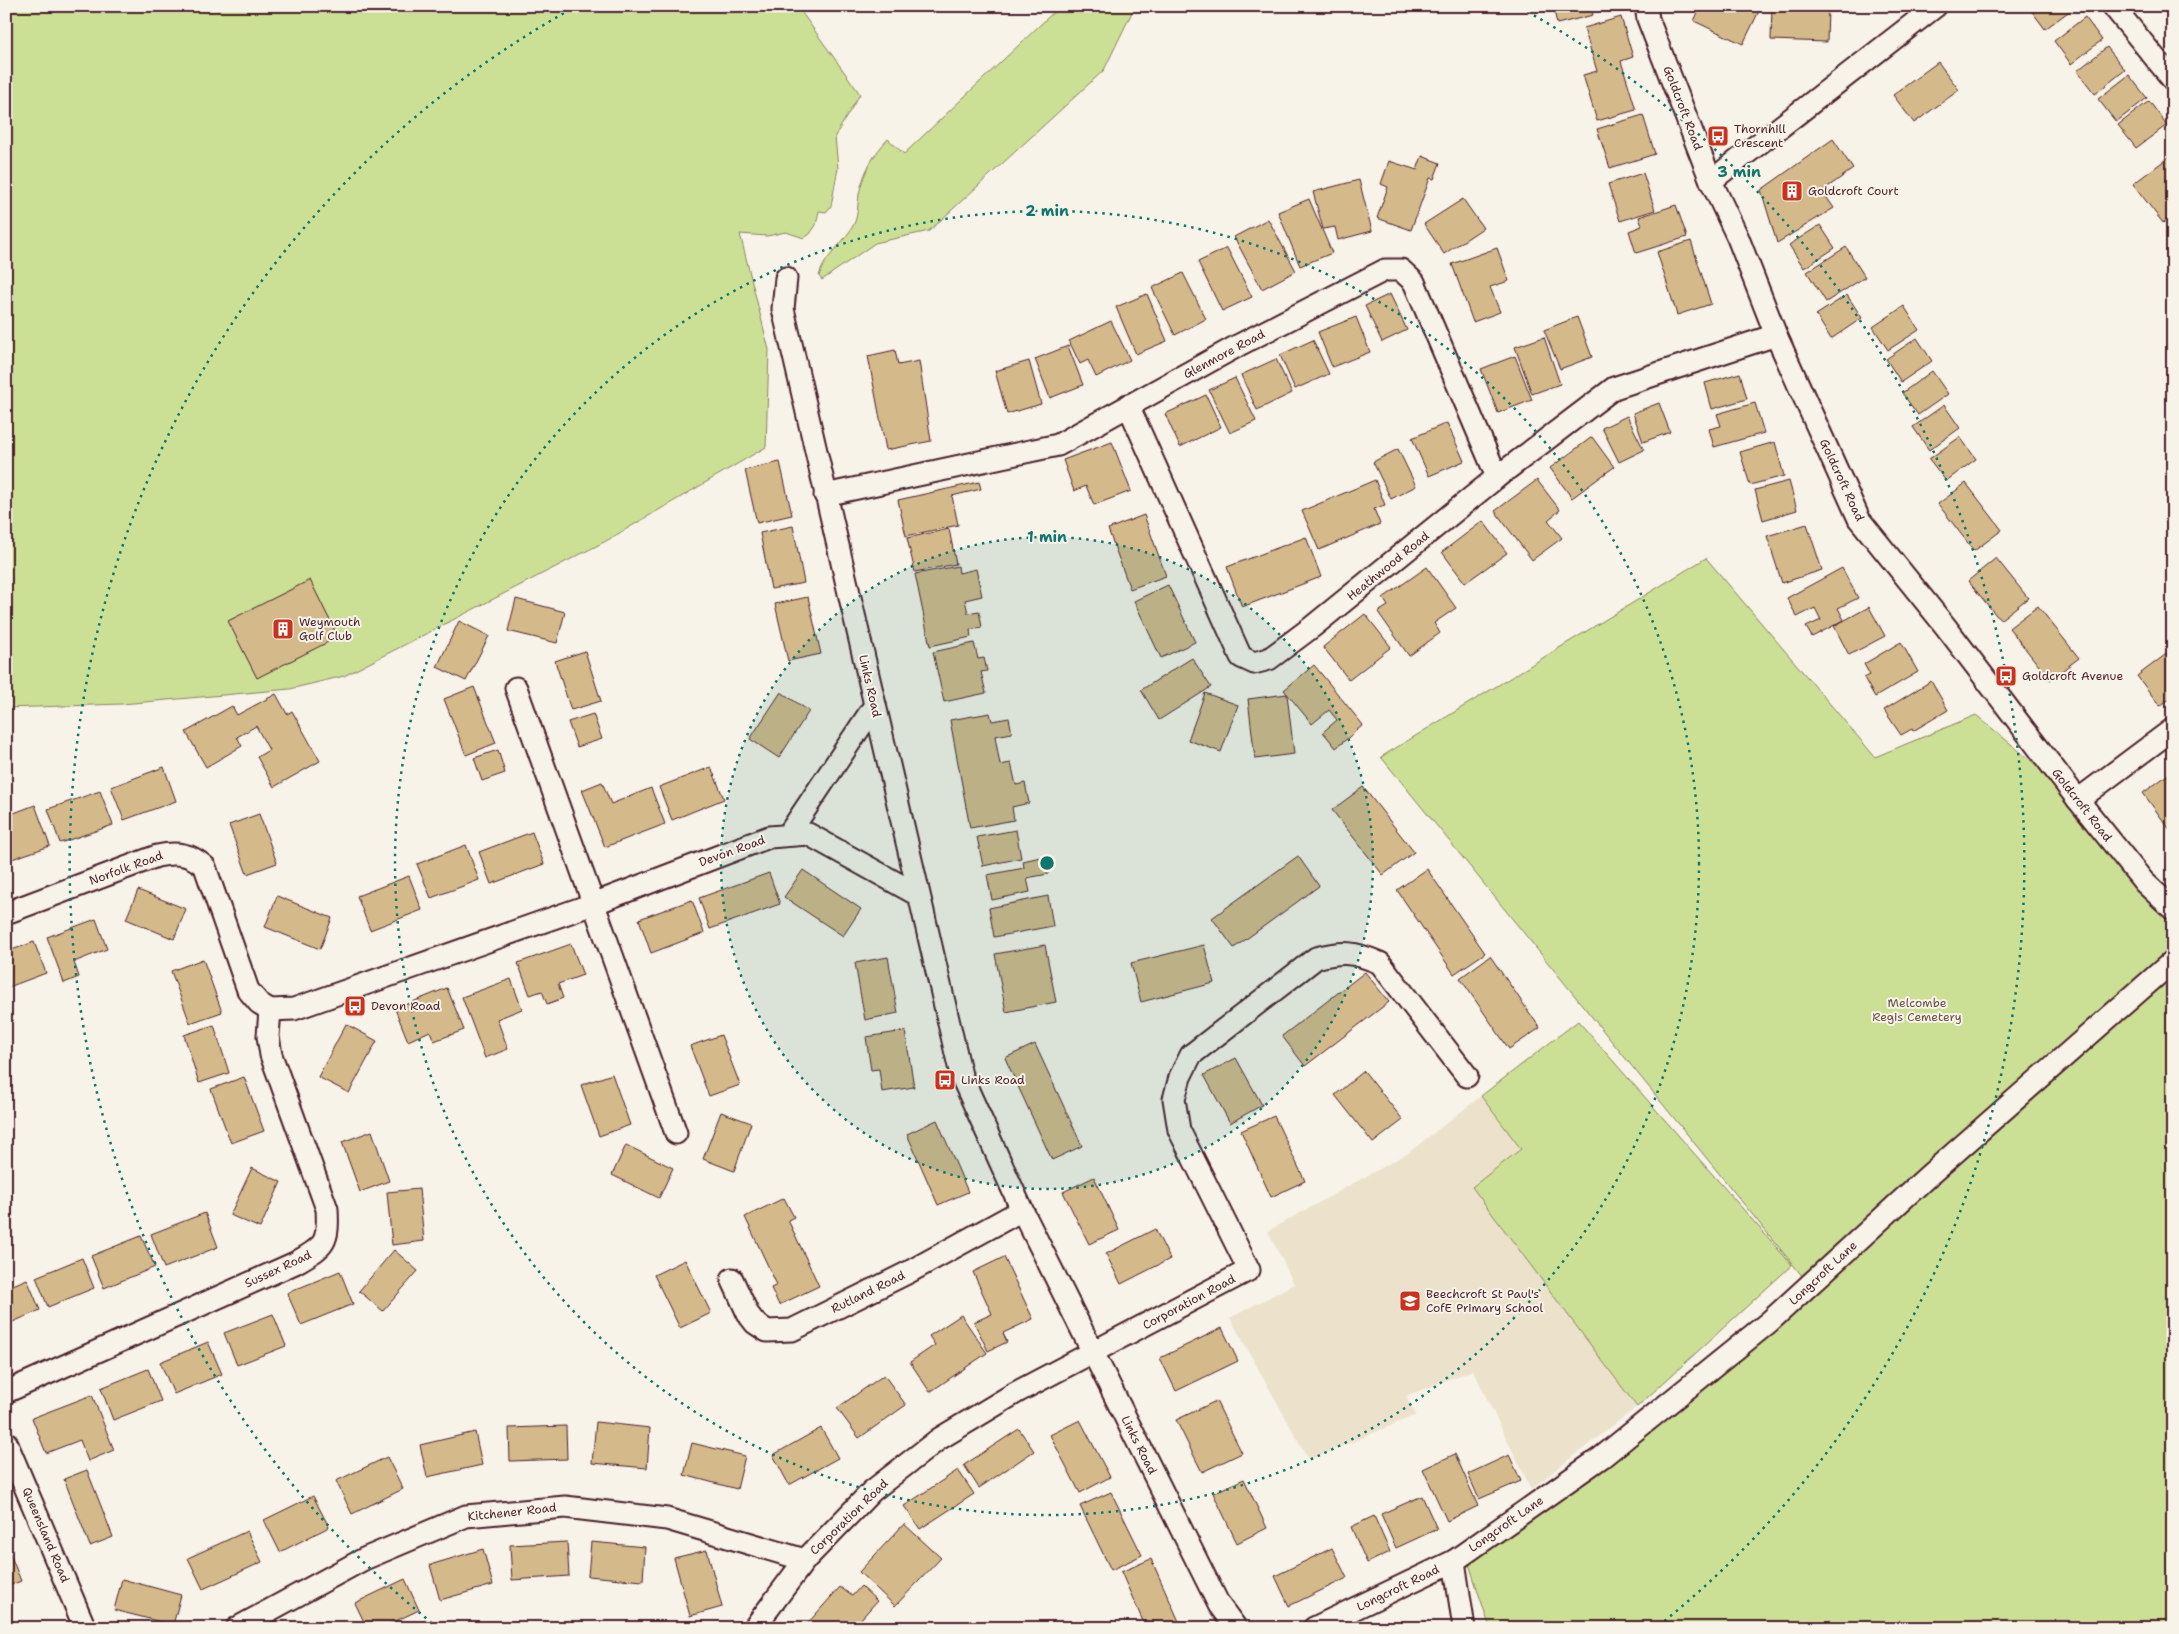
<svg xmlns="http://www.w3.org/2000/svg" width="2179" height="1634" font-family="'Shantell Sans',sans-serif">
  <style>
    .built { fill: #ece2cc }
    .green { fill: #cce095; stroke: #8b8060 }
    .building { fill: #d4ba8a; stroke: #4a1f2b }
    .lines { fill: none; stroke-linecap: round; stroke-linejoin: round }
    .street-casing { stroke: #4a1f2b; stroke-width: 25 }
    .street { stroke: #f7f3e8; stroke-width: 21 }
    .ring { fill: none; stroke: #0f766e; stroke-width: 2.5; stroke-dasharray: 2.5 5 }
    .labels { text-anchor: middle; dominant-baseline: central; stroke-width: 4; stroke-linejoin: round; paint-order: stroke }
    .street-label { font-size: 12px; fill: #4a1f2b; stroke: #f7f3e8 }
    .poi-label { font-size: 12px; fill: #4a1f2b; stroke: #f7f3e8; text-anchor: start }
    .park-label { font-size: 12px; fill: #6a4f46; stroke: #f7f3e8 }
    .centre { fill: #0f766e; stroke: #f7f3e8; stroke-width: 2.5 }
    .ring-label { font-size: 15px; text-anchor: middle; font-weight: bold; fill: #0f766e; stroke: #f7f3e8; stroke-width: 4; stroke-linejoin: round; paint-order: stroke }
  </style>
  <rect width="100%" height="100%" fill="#f7f3e8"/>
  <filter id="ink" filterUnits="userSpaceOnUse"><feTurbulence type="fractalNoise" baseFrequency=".02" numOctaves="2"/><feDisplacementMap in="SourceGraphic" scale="10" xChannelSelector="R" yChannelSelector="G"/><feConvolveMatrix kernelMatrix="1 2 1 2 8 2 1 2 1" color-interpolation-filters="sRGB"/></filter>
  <g filter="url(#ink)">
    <path class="built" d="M1481,1096L1521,1149L1472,1187L1637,1407L1531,1489L1473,1370L1406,1396L1416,1415L1309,1460L1230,1318L1294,1284L1268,1231L1408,1153Z"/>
    <g class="green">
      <path d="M6,6H797L860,94L835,136L838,168L831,206L826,212L819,211L816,225L810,234L804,238L786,232L767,236L740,234L769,350L766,447L606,541L344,676L290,689L122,704L6,708Z"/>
      <path d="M1060,6H1135L1104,70L929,231L875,243L822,280L819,276C824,256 845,243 854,224C859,213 857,201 860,190C865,169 874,154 888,139L904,154Z"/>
      <path d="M1706,558L1875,757L1976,715L2078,800L2173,915V1628H1490L1468,1561L1816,1293L1381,757Z"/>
      <path d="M1578,1021L1792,1265L1637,1407L1472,1187L1521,1149L1481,1096Z"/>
    </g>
    <g class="building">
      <path d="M1553,6H1591L1593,15L1557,24Z"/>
      <path d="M1701,6H1756L1760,9L1743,44L1694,21Z"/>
      <path d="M1772,6L1828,7L1827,42L1771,40Z"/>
      <path d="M2028,6H2074L2075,7L2045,29Z"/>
      <path d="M1621,17L1633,57L1621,61L1636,110L1597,121L1583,75L1597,71L1584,28Z"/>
      <path d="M2085,17L2102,40L2071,64L2054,41Z"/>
      <path d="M2107,47L2125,70L2095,94L2077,71Z"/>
      <path d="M1938,62L1959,90L1914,123L1893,95Z"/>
      <path d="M2129,75L2147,98L2116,122L2098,99Z"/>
      <path d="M2149,101L2167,125L2136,148L2118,125Z"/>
      <path d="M1643,115L1655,154L1610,168L1597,129Z"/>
      <path d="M1833,139L1853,169L1822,191L1834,208L1777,243L1761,190Z"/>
      <path d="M2173,154V215L2163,223L2133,184Z"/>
      <path d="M1422,156L1440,163L1434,179L1430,178L1411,230L1377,218L1388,187L1381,184L1389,161L1417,170Z"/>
      <path d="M1643,173L1655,210L1620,221L1608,184Z"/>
      <path d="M1359,180L1372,231L1338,240L1335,227L1323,229L1313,192Z"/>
      <path d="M1309,199L1332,253L1300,266L1278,212Z"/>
      <path d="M1463,199L1483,228L1444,254L1424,224Z"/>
      <path d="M1676,205L1687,237L1636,253L1629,231L1642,226L1639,217Z"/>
      <path d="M1268,219L1296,271L1262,289L1234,237Z"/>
      <path d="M1820,225L1835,248L1804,268L1789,245Z"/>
      <path d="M1691,241L1711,304L1677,315L1657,252Z"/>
      <path d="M1846,247L1865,277L1826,302L1807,272Z"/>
      <path d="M1227,248L1252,297L1222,311L1198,262Z"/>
      <path d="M1497,248L1509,281L1490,287L1500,312L1473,322L1452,264Z"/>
      <path d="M1183,273L1206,319L1175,335L1152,288Z"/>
      <path d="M1147,294L1167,341L1136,354L1116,307Z"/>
      <path d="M1390,294L1407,330L1382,342L1365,306Z"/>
      <path d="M1847,295L1862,318L1831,339L1816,315Z"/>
      <path d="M1904,306L1919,330L1888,350L1873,327Z"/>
      <path d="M1356,317L1370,352L1332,367L1318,332Z"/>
      <path d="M1577,317L1592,357L1560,369L1544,330Z"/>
      <path d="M1111,321L1130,360L1096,377L1088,360L1080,364L1069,341Z"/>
      <path d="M1544,337L1560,384L1532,394L1515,347Z"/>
      <path d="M1917,338L1932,361L1901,382L1886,359Z"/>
      <path d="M1313,340L1329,374L1295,389L1280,355Z"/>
      <path d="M1068,346L1083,385L1050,398L1035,359Z"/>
      <path d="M895,350L898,365L919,361L931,441L886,450L868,356Z"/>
      <path d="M1515,356L1532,400L1498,413L1481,369Z"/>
      <path d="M1276,359L1292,393L1257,410L1241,375Z"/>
      <path d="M1029,361L1041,404L1007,414L995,371Z"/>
      <path d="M1932,371L1948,394L1918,415L1902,393Z"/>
      <path d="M1740,373L1747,399L1712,409L1705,383Z"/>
      <path d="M1235,378L1256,421L1230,433L1209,390Z"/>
      <path d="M1206,395L1221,427L1180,447L1165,414Z"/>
      <path d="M1659,403L1670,432L1643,442L1633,413Z"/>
      <path d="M1755,403L1764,433L1714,447L1709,429L1721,426L1717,414Z"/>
      <path d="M1944,405L1960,428L1929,450L1913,427Z"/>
      <path d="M1627,416L1644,450L1619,462L1602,428Z"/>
      <path d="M1447,423L1464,461L1429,476L1412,438Z"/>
      <path d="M1592,437L1614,467L1572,498L1550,468Z"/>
      <path d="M1960,437L1976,459L1946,481L1929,459Z"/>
      <path d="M1112,442L1131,491L1094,505L1086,486L1074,491L1063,460Z"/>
      <path d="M1775,442L1784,476L1750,485L1740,452Z"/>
      <path d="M1398,449L1416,486L1391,499L1373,462Z"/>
      <path d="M780,462L792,515L757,523L745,470Z"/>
      <path d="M1375,480L1385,505L1374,509L1380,524L1319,550L1302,511Z"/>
      <path d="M1537,480L1560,510L1548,520L1562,538L1532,560L1495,511Z"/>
      <path d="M1789,481L1797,510L1763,520L1755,490Z"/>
      <path d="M979,482L981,489L952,496L958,525L906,536L898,500Z"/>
      <path d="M1966,483L2002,530L1974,551L1938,504Z"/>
      <path d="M1144,515L1166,576L1130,589L1108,529Z"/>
      <path d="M1483,521L1507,553L1465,583L1442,552Z"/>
      <path d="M1807,524L1822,570L1782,583L1767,536Z"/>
      <path d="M793,526L804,583L771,589L760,533Z"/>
      <path d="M949,529L956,564L915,572L907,538Z"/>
      <path d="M1306,537L1321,577L1242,607L1227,567Z"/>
      <path d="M1996,558L2028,598L2000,620L1968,581Z"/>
      <path d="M958,566L959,573L976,569L982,596L965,600L968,613L979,611L982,627L970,630L971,637L930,646L915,574Z"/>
      <path d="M1427,567L1456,608L1434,623L1440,633L1409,656L1378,612L1388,606L1383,598Z"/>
      <path d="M1842,568L1858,598L1838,608L1844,620L1812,637L1806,627L1821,620L1815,608L1797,617L1787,598Z"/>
      <path d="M310,580L338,637L257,678L228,621Z"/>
      <path d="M1168,585L1195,642L1161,658L1134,601Z"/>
      <path d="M808,597L821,654L788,661L775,604Z"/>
      <path d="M516,599L565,612L557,643L508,631Z"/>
      <path d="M2038,606L2079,658L2050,680L2009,628Z"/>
      <path d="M1869,607L1885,636L1849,655L1834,626Z"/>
      <path d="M1365,614L1391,647L1349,680L1323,647Z"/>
      <path d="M459,621L489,636L466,681L437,667Z"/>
      <path d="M1901,642L1918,672L1875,697L1864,678L1870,675L1864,664Z"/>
      <path d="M974,643L978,659L984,658L987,671L981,672L986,693L944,702L933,652Z"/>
      <path d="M2173,649V696L2160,706L2137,676Z"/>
      <path d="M585,651L601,701L571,710L555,661Z"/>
      <path d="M1192,658L1211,687L1159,720L1141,690Z"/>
      <path d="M1314,665L1363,725L1336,748L1323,732L1337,720L1329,710L1312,724L1284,690Z"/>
      <path d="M1931,681L1948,710L1913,731L1912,729L1901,735L1884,710Z"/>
      <path d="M474,687L496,743L466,755L444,699Z"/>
      <path d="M781,692L809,711L779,758L750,739Z"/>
      <path d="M1205,693L1238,705L1221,752L1188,740Z"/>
      <path d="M276,694L287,714L292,711L320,761L274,787L257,757L269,750L256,726L237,737L242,746L206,767L186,732L232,706L237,715Z"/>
      <path d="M1287,694L1294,754L1255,759L1248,699Z"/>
      <path d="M990,713L992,721L1009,718L1012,733L995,736L1000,765L1011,763L1016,785L1025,783L1029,803L1012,807L1014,820L970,828L950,720Z"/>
      <path d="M593,714L602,739L577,747L568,722Z"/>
      <path d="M498,750L505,773L482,781L474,758Z"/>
      <path d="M164,767L176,801L124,820L111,787Z"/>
      <path d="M711,767L724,799L672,820L659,787Z"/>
      <path d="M2173,771V834L2143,793Z"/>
      <path d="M602,782L611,804L651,788L665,824L605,847L582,790Z"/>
      <path d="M1363,787L1414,852L1383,875L1332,810Z"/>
      <path d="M100,791L113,825L60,843L48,809Z"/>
      <path d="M35,805L50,846L6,861V816Z"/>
      <path d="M259,814L277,863L247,874L229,825Z"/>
      <path d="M1016,830L1021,858L983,866L977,837Z"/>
      <path d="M532,832L544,864L491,884L479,852Z"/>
      <path d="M466,845L479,880L431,898L417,864Z"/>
      <path d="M1045,856L1048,874L1027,878L1030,892L992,900L987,875L1024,868L1023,861Z"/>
      <path d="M1298,856L1319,886L1234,948L1212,918Z"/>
      <path d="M1427,869L1485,953L1454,974L1397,890Z"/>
      <path d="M803,870L861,909L843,936L784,897Z"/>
      <path d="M769,873L780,904L710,929L699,898Z"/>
      <path d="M409,876L422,910L370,930L357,896Z"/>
      <path d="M138,890L186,909L174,939L126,919Z"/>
      <path d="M277,896L332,918L320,949L265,927Z"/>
      <path d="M1048,896L1053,926L994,937L989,908Z"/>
      <path d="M692,900L704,933L651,953L639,919Z"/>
      <path d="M96,919L107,949L74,962L79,977L64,983L47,937Z"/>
      <path d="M34,942L46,973L6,988V952Z"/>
      <path d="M571,944L583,975L558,984L563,998L547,1004L542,991L530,995L518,963Z"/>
      <path d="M1045,945L1056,1002L1006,1012L995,954Z"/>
      <path d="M1204,945L1214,983L1141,1002L1131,963Z"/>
      <path d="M1490,956L1540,1028L1509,1049L1460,978Z"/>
      <path d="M888,957L898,1013L865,1020L855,963Z"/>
      <path d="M203,959L222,1012L190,1023L171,971Z"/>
      <path d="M1365,972L1389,1002L1305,1066L1282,1036Z"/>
      <path d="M511,979L522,1009L497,1019L508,1049L485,1058L462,997Z"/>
      <path d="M447,988L464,1030L434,1041L430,1031L408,1041L395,1009Z"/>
      <path d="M346,1024L377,1041L349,1093L318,1077Z"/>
      <path d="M214,1025L229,1073L199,1083L184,1035Z"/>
      <path d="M905,1031L914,1087L882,1092L879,1069L871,1070L866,1037Z"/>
      <path d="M721,1035L740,1085L709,1096L690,1046Z"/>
      <path d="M1035,1044L1082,1146L1052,1160L1005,1058Z"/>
      <path d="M1236,1058L1262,1105L1230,1123L1204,1075Z"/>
      <path d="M1364,1071L1403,1120L1373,1143L1335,1095Z"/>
      <path d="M612,1074L630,1125L599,1136L581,1085Z"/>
      <path d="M244,1077L264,1131L231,1143L211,1089Z"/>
      <path d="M721,1112L751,1123L734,1171L703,1159Z"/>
      <path d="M1274,1116L1305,1181L1271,1197L1241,1131Z"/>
      <path d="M937,1120L968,1192L938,1205L907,1134Z"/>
      <path d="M372,1131L389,1181L360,1192L342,1142Z"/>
      <path d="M626,1145L673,1168L659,1198L612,1175Z"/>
      <path d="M252,1168L281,1182L260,1228L230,1215Z"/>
      <path d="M1094,1177L1119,1230L1089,1244L1063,1192Z"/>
      <path d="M419,1189L424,1241L392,1245L387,1192Z"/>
      <path d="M784,1198L794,1217L788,1220L819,1286L779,1305L771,1288L777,1285L745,1217Z"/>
      <path d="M205,1213L218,1247L164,1268L151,1234Z"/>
      <path d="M1155,1229L1170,1259L1121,1284L1106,1254Z"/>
      <path d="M141,1236L155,1267L104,1288L91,1256Z"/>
      <path d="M394,1250L418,1271L383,1311L359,1291Z"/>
      <path d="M1004,1257L1033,1319L1003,1333L1007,1342L988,1351L974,1322L992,1314L973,1272Z"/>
      <path d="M82,1258L94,1288L48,1307L36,1277Z"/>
      <path d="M685,1260L711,1313L680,1328L654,1275Z"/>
      <path d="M340,1271L353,1304L301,1325L287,1293Z"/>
      <path d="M27,1279L40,1310L6,1325V1288Z"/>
      <path d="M273,1314L286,1346L237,1365L224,1333Z"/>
      <path d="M961,1315L987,1353L930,1392L910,1362L935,1345L929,1336Z"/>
      <path d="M1222,1328L1238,1361L1176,1391L1160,1358Z"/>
      <path d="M208,1342L222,1374L174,1394L160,1362Z"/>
      <path d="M148,1369L161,1401L113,1420L101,1388Z"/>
      <path d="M884,1375L906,1405L859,1438L837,1408Z"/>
      <path d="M92,1395L114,1450L88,1461L80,1440L46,1453L32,1418Z"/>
      <path d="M1216,1401L1242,1453L1202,1472L1176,1420Z"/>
      <path d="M1080,1420L1110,1477L1080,1493L1050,1435Z"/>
      <path d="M596,1422L650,1428L647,1468L592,1463Z"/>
      <path d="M566,1426L567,1459L510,1461L509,1428Z"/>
      <path d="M821,1428L838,1458L789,1485L773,1455Z"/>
      <path d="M1019,1429L1034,1451L979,1488L964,1465Z"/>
      <path d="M475,1432L482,1465L427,1477L420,1445Z"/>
      <path d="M692,1443L745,1456L737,1489L684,1475Z"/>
      <path d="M1455,1454L1478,1506L1447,1521L1423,1469Z"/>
      <path d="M1509,1455L1521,1481L1479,1499L1468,1474Z"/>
      <path d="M387,1457L403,1489L352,1514L336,1481Z"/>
      <path d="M87,1470L113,1537L90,1546L64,1479Z"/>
      <path d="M958,1470L974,1494L920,1529L904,1506Z"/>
      <path d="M1244,1479L1267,1528L1237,1543L1213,1493Z"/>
      <path d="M1111,1492L1142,1555L1111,1570L1080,1506Z"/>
      <path d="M313,1496L329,1527L280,1552L264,1520Z"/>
      <path d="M1422,1496L1437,1529L1396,1548L1381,1514Z"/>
      <path d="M1374,1516L1390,1552L1367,1563L1351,1527Z"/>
      <path d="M904,1524L941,1558L895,1606L859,1572Z"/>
      <path d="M247,1531L262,1562L203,1589L188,1558Z"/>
      <path d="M567,1542L569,1576L512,1580L510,1545Z"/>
      <path d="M591,1542L645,1547L643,1581L588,1576Z"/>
      <path d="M6,1544L21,1581L6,1587Z"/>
      <path d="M1332,1548L1347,1578L1289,1606L1275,1576Z"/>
      <path d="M483,1549L493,1585L440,1600L430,1565Z"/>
      <path d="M707,1550L722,1607L690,1616L674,1558Z"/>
      <path d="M1151,1559L1182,1628H1146L1121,1572Z"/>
      <path d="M122,1579L181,1595L173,1625L114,1610Z"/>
      <path d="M405,1579L419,1610L381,1628H367L355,1603Z"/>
      <path d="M861,1586L877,1601L853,1628H811L807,1624L840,1587L852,1596Z"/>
    </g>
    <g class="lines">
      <g class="street-casing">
        <g id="street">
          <path d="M1646,6L1648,19L1711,181L1738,238L1776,335L1859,519L1946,627L2078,800L2144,882L2173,909"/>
          <path d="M2113,6L2173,80"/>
          <path d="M1711,181L1936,6"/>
          <path d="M786,278L783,309L961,1075L1022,1210L1219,1605L1236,1628"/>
          <path d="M1128,405L1241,657L1254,663L1269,659L1312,627L1497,477L1614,388L1776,335"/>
          <path d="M825,495L1058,445L1239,345L1385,270H1401L1414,282L1497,477"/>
          <path d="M516,688L676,1133"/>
          <path d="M2078,800L2173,729"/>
          <path d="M788,835L875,705"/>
          <path d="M6,913L157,856C176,852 190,853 205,867L248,990L259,1003L270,1010"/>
          <path d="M270,1010L294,1009L593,904L769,837L808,834L918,895"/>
          <path d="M732,1279L748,1314L755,1323L767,1331L792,1330L909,1272L1022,1210"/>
          <path d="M6,1392L295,1263C324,1246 329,1245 327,1209L271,1055L268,1036L270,1010"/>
          <path d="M6,1442L85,1628"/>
          <path d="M1454,1561L1464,1628"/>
          <path d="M237,1628L364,1559L466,1516L565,1507L667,1519L805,1560"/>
          <path d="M754,1628L805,1560L872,1491L939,1439L1017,1392L1249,1270L1179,1130L1174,1099L1180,1077L1191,1055L1316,958C1342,951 1355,952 1380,963L1467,1076"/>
          <path d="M1314,1628L1454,1561L1602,1457L1769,1322L1927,1177L2173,961"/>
        </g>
      </g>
      <use href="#street" class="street"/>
    </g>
  </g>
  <circle cx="1047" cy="863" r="326" fill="#0f766e" fill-opacity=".12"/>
  <g class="ring">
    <circle cx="1047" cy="863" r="326"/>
    <circle cx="1047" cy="863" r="652"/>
    <path d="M432 1623A978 978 0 0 1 573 8M1521 8A978 978 0 0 1 1662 1623"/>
  </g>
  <defs>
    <g id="bus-square" transform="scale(1.125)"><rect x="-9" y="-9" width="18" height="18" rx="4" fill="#c8321e" stroke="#f7f3e8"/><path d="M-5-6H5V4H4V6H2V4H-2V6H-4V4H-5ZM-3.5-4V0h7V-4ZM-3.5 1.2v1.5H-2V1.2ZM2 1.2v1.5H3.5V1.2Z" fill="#fff"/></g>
    <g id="building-square" transform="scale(1.125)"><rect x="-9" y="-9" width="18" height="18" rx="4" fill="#c8321e" stroke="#f7f3e8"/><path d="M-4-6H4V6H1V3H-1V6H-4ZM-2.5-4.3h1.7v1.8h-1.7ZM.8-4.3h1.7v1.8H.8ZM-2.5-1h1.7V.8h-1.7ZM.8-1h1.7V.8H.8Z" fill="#fff"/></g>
    <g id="school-square" transform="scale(1.125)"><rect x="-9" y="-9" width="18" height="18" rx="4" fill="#c8321e" stroke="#f7f3e8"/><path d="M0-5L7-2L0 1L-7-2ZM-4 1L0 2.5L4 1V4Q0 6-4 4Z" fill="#fff"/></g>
  </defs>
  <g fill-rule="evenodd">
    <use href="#bus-square" x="1718" y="136"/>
    <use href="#building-square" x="1792" y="191"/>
    <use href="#building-square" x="283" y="629"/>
    <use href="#bus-square" x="2006" y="676"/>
    <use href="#bus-square" x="355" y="1006"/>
    <use href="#bus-square" x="945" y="1080"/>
    <use href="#school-square" x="1410" y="1301"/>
  </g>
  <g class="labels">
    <g class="street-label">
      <text transform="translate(1683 108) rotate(69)">Goldcroft Road</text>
      <text transform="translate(1224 354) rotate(-28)">Glenmore Road</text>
      <text transform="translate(1842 480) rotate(65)">Goldcroft Road</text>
      <text transform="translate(1388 566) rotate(-39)">Heathwood Road</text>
      <text transform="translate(870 686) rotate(77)">Links Road</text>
      <text transform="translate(2082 805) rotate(52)">Goldcroft Road</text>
      <text transform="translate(732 851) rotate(-20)">Devon Road</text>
      <text transform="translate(126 868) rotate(-20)">Norfolk Road</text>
      <text transform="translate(278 1269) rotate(-25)">Sussex Road</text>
      <text transform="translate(1823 1273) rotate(-43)">Longcroft Lane</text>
      <text transform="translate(868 1292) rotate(-26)">Rutland Road</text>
      <text transform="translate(1189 1302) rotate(-28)">Corporation Road</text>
      <text transform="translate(1139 1445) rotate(63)">Links Road</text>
      <text transform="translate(512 1512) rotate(-6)">Kitchener Road</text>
      <text transform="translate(849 1517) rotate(-44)">Corporation Road</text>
      <text transform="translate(1506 1524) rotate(-35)">Longcroft Lane</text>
      <text transform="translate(46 1535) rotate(67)">Queensland Road</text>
      <text transform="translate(1398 1588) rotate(-26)">Longcroft Road</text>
    </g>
    <g class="poi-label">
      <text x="1734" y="129">Thornhill<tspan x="1734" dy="14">Crescent</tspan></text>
      <text x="1808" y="191">Goldcroft Court</text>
      <text x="299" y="622">Weymouth<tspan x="299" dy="14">Golf Club</tspan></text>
      <text x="2022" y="676">Goldcroft Avenue</text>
      <text x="371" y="1006">Devon Road</text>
      <text x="961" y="1080">Links Road</text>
      <text x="1426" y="1294">Beechcroft St Paul's<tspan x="1426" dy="14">CofE Primary School</tspan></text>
    </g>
    <g class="park-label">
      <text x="1917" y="1003">Melcombe<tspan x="1917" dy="14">Regis Cemetery</tspan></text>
    </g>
  </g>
  <circle cx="1047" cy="863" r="8" class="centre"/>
  <g class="ring-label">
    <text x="1739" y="177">3 min</text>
    <text x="1047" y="216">2 min</text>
    <text x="1047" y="542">1 min</text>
  </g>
  <rect width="2179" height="1634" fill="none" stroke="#f7f3e8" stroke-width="25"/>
  <rect x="12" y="12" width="2154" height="1609" fill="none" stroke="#4a1f2b" stroke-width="2" filter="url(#ink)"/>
</svg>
